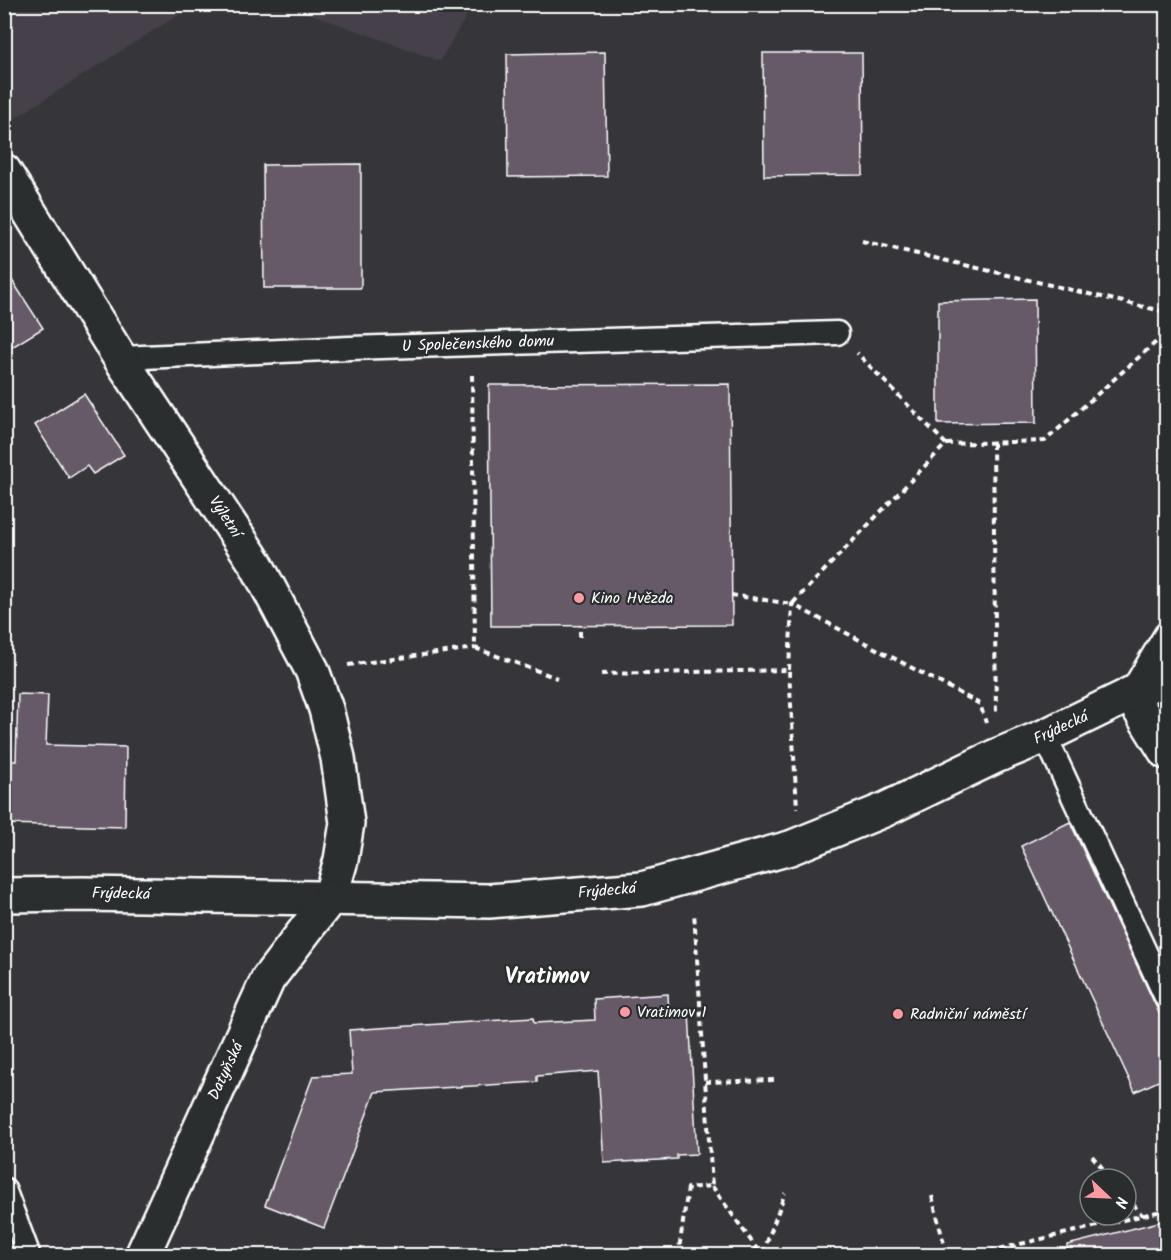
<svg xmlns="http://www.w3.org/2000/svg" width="1171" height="1260" font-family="Kalam,sans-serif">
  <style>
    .built { fill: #444148 }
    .building { fill: #665a69; stroke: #fff; stroke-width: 1.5 }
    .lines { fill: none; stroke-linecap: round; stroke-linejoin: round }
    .lane-casing { stroke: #fff; stroke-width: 27 }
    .street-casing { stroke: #fff; stroke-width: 38 }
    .secondary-casing { stroke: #fff; stroke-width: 38 }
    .path { stroke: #fff; stroke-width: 4; stroke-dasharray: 6 4.5; stroke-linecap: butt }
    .lane { stroke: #2a2d2e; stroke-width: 22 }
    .street { stroke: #2a2d2e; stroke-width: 33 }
    .secondary { stroke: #2a2d2e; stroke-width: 33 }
    .poi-dot { fill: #ff9aa2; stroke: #2a2d2e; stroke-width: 2 }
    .labels { text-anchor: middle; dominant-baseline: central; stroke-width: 4.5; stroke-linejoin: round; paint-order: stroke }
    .street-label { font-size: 16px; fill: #fff; stroke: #2a2d2e }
    .poi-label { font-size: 16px; fill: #fff; stroke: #2a2d2e; text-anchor: start }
    .district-label { font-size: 22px; font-weight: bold; fill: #fff; stroke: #2a2d2e }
  </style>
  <rect width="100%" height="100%" fill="#36363a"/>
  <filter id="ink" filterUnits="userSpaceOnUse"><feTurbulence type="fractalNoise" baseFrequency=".0167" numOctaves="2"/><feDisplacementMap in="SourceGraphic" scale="12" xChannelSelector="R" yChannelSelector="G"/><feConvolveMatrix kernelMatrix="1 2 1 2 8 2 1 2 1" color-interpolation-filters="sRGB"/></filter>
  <g filter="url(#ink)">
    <g class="built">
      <path d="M5,4H194V5L12,120L5,108Z"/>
      <path d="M286,5L473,4V5L440,61Z"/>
    </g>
    <g class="building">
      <path d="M605,52L607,176L508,177L507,54Z"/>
      <path d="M763,53H862L863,175L764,176Z"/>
      <path d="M361,164V288H264L263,165Z"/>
      <path d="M4,268L43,328L4,352Z"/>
      <path d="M1035,299L1036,423L938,424V301Z"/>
      <path d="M730,384L732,625L491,626L489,385Z"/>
      <path d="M84,394L124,455L93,474L87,466L69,478L35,425Z"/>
      <path d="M18,694L48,695L46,745L126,747L125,827L4,824V761H16Z"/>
      <path d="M1070,822L1167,1030V1077L1135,1092L1021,846Z"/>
      <path d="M668,994L669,1014L689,1013L697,1154L677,1155V1159L604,1163L598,1071L537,1076V1082L375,1092L324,1228L265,1205L313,1076L352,1074L349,1030L533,1018L534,1023L595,1020L594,999Z"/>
      <path d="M1167,1220V1256H1068L1067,1245Z"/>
    </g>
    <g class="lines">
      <g class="lane-casing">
        <g id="lane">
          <path d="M120,358L350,348L837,333"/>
          <path d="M1130,694L1166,634"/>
          <path d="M1045,736L1166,997"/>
          <path d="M4,1189L29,1256"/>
        </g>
      </g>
      <g class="street-casing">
        <g id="street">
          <path d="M4,171L120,358L256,564L312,670L326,709L338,758L347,823L341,860L330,898"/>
          <path d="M1130,694L1166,752"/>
        </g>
      </g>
      <g class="secondary-casing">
        <g id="secondary">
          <path d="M4,895L83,894L489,901L642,889L790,848L884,810L996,756L1045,736L1166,677"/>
          <path d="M142,1256L268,979L330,898"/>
        </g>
      </g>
      <g class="path">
        <path d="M862,241L1166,312"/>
        <path d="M472,375L475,648L557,678"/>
        <path d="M993,443L996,716"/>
        <path d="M946,444L1045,441L1166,333"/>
        <path d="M731,595L792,604L946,444L857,353"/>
        <path d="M580,637V626"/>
        <path d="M348,665L475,648"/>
        <path d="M789,670L792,604L980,704L986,723"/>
        <path d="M601,674L789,670L797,808"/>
        <path d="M705,1082L776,1080"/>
        <path d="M1092,1156L1112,1179"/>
        <path d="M712,1186L762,1256"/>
        <path d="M932,1196L947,1256"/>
        <path d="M1126,1196L1143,1216"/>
        <path d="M763,1253L785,1193"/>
        <path d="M678,1256L688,1188L712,1186L694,912"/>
        <path d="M969,1256L1166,1210"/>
      </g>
      <use href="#lane" class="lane"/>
      <use href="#street" class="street"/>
      <use href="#secondary" class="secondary"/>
    </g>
  </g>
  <g class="poi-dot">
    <circle cx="579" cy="598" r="6"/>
    <circle cx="625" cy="1012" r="6"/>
    <circle cx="898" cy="1014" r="6"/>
  </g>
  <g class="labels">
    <g class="street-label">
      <text transform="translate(478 344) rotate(-2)">U Společenského domu</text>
      <text transform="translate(225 517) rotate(57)">Výletní</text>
      <text transform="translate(1061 728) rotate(-25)">Frýdecká</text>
      <text transform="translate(607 891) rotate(-5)">Frýdecká</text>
      <text transform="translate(121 894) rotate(1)">Frýdecká</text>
      <text transform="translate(226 1071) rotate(-65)">Datyňská</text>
    </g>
    <g class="poi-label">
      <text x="591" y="598">Kino Hvězda</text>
      <text x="637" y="1012">Vratimov 1</text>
      <text x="910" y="1014">Radniční náměstí</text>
    </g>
    <g class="district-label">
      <text x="547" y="977">Vratimov</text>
    </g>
  </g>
  <rect width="1171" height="1260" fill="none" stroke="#2a2d2e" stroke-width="24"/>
  <rect x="12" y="12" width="1147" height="1236" fill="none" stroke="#fff" stroke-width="2" filter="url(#ink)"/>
  <g transform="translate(1108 1197) rotate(113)"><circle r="28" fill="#2a2d2e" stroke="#7f8182" stroke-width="1.5"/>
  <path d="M0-4.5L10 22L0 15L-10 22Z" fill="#ff9aa2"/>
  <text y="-9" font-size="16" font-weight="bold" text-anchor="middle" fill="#ffffff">N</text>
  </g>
</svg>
